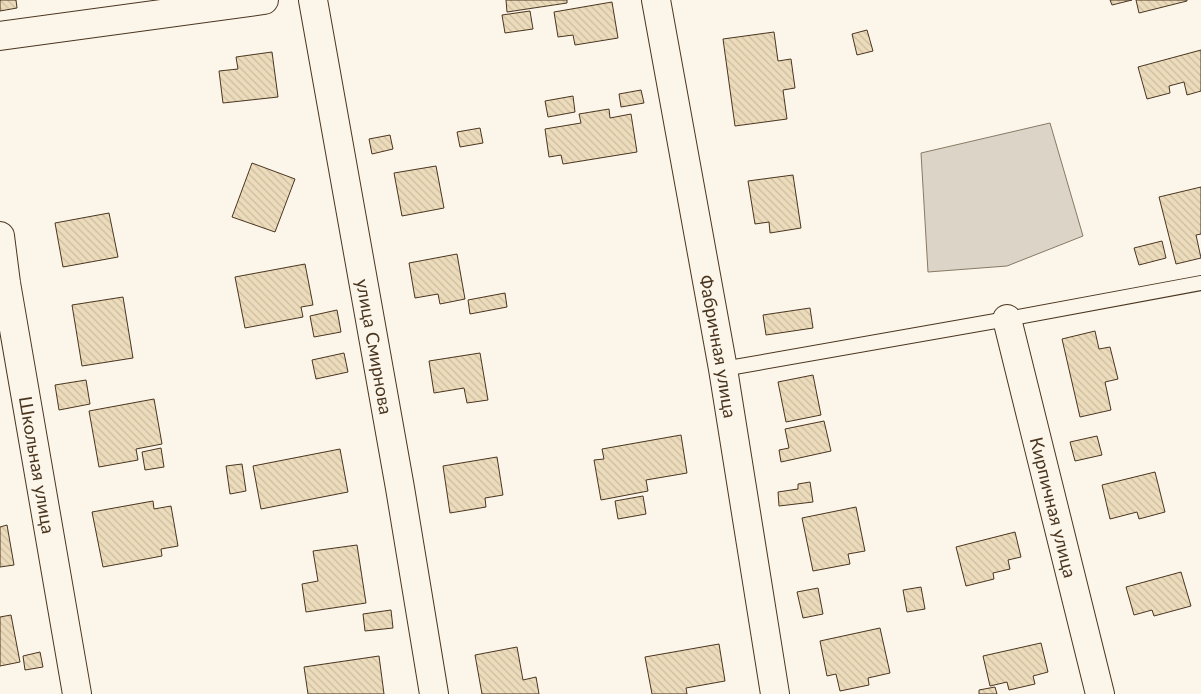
<svg xmlns="http://www.w3.org/2000/svg" width="1201" height="694" font-family="Lato,sans-serif">
  <style>
    .water { fill: #dcd4c6; stroke: #887966 }
    .building { fill: url(#building-back-hatch); stroke: #4a3520 }
    .lines { fill: none; stroke-linecap: round; stroke-linejoin: round }
    .lane-casing { stroke: #4a3520; stroke-width: 16 }
    .street-casing { stroke: #4a3520; stroke-width: 30 }
    .lane { stroke: #fbf6e9; stroke-width: 14 }
    .street { stroke: #fbf6e9; stroke-width: 28 }
    .labels { text-anchor: middle; dominant-baseline: central; stroke-width: 4; stroke-linejoin: round; paint-order: stroke }
    .street-label { font-size: 18px; fill: #4a3520; stroke: #fbf6e9 }
  </style>
  <defs>
    <pattern id="building-back-hatch" width="6" height="6" patternUnits="userSpaceOnUse" patternTransform="scale(1.25)"><rect width="6" height="6" fill="#ecdcbc"/><path d="M-1 5l2 2M0 0l6 6M5-1l2 2" fill="none" stroke="#ccbda1"/></pattern>
  </defs>
  <rect width="100%" height="100%" fill="#fbf6e9"/>
  <path class="water" d="M1050,123L1083,236L1007,266L928,272L921,153Z"/>
  <g class="building">
    <path d="M0,0H16L17,8L0,11Z"/>
    <path d="M506,0H567V3L507,12Z"/>
    <path d="M1110,0H1132L1112,5Z"/>
    <path d="M1136,0H1187V1L1139,13Z"/>
    <path d="M612,2L618,38L575,45L573,35L558,37L554,12Z"/>
    <path d="M530,11L533,29L505,33L502,15Z"/>
    <path d="M867,30L873,51L857,55L852,34Z"/>
    <path d="M774,32L778,61L791,59L795,88L783,90L787,119L735,126L723,39Z"/>
    <path d="M1201,50V91L1187,95L1184,82L1169,86L1170,93L1147,99L1138,67Z"/>
    <path d="M272,52L278,97L223,103L219,71L238,69L236,57Z"/>
    <path d="M641,90L644,103L621,107L619,94Z"/>
    <path d="M573,96L575,112L548,117L545,101Z"/>
    <path d="M609,109L610,118L631,114L637,152L563,164L561,155L549,157L545,129L581,123L579,114Z"/>
    <path d="M480,128L483,143L460,147L457,132Z"/>
    <path d="M390,135L393,149L372,154L369,139Z"/>
    <path d="M252,163L295,179L275,232L232,217Z"/>
    <path d="M436,166L444,208L402,216L394,173Z"/>
    <path d="M793,175L801,228L770,233L769,222L755,224L748,181Z"/>
    <path d="M1201,187V234L1196,235L1201,258L1176,264L1159,197Z"/>
    <path d="M109,213L118,257L63,267L55,223Z"/>
    <path d="M1162,241L1166,258L1139,265L1134,248Z"/>
    <path d="M457,254L465,299L440,304L438,294L415,298L409,263Z"/>
    <path d="M305,264L313,305L301,307L303,317L245,328L235,277Z"/>
    <path d="M505,293L507,307L470,314L468,300Z"/>
    <path d="M123,297L133,358L82,366L72,305Z"/>
    <path d="M810,308L813,328L766,335L763,315Z"/>
    <path d="M337,310L341,332L314,337L310,316Z"/>
    <path d="M1095,331L1099,349L1110,347L1118,379L1105,382L1111,410L1080,417L1062,339Z"/>
    <path d="M344,353L348,372L316,379L312,360Z"/>
    <path d="M480,353L488,400L467,403L464,388L434,393L429,361Z"/>
    <path d="M813,375L821,415L786,422L778,382Z"/>
    <path d="M86,380L90,404L59,410L55,385Z"/>
    <path d="M154,399L162,444L136,449L138,460L99,467L89,411Z"/>
    <path d="M824,421L831,451L781,462L779,450L789,448L785,429Z"/>
    <path d="M681,435L687,473L646,480L648,491L601,500L594,460L604,459L602,449Z"/>
    <path d="M1097,436L1102,455L1075,461L1070,442Z"/>
    <path d="M161,448L164,467L145,470L142,452Z"/>
    <path d="M340,449L348,492L261,509L253,466Z"/>
    <path d="M497,457L503,495L485,498L486,507L450,513L443,466Z"/>
    <path d="M242,464L246,491L230,494L226,466Z"/>
    <path d="M1155,472L1165,512L1139,519L1137,512L1110,519L1102,485Z"/>
    <path d="M810,482L813,502L779,506L778,492L798,489V484Z"/>
    <path d="M643,496L646,514L618,519L615,501Z"/>
    <path d="M153,501L154,509L171,506L178,546L161,549L162,556L103,567L92,512Z"/>
    <path d="M856,507L865,551L848,554L850,564L813,571L802,518Z"/>
    <path d="M7,525L14,565L0,567V527Z"/>
    <path d="M1015,532L1021,557L1008,560L1010,569L993,573L994,579L966,586L956,547Z"/>
    <path d="M357,545L366,603L306,612L302,584L318,581L313,551Z"/>
    <path d="M1181,572L1191,606L1154,616L1152,610L1134,615L1126,587Z"/>
    <path d="M921,587L925,609L907,612L903,590Z"/>
    <path d="M818,588L823,614L803,618L797,592Z"/>
    <path d="M391,610L393,628L365,631L363,614Z"/>
    <path d="M11,615L20,662L0,666V617Z"/>
    <path d="M880,628L890,673L868,678L869,685L840,691L836,674L827,676L820,641Z"/>
    <path d="M1041,643L1048,672L1033,676L1035,684L1009,690L1007,682L990,686L983,656Z"/>
    <path d="M719,644L725,681L686,688L687,694H652L645,657Z"/>
    <path d="M517,647L523,680L536,677L539,694H482L475,655Z"/>
    <path d="M40,652L43,667L25,670L23,656Z"/>
    <path d="M379,656L384,694H308L304,667Z"/>
    <path d="M995,687L997,694H979V690Z"/>
  </g>
  <g class="lines">
    <g class="lane-casing">
      <path id="lane" d="M723,369L1007,319L1201,283"/>
    </g>
    <g class="street-casing">
      <g id="street">
        <path id="s1" d="M313,0L400,488L434,694"/>
        <path id="s2" d="M656,0L723,369L775,694"/>
        <path d="M0,36L264,0"/>
        <path id="s3" d="M0,236L6,283L77,694"/>
        <path id="s4" d="M1007,319L1100,694"/>
      </g>
    </g>
    <use href="#lane" class="lane"/>
    <use href="#street" class="street"/>
  </g>
  <g class="labels">
    <g class="street-label">
      <text stroke="none"><textPath href="#s1" startOffset="352">улица Смирнова</textPath></text>
      <text stroke="none"><textPath href="#s2" startOffset="352">Фабричная улица</textPath></text>
      <text stroke="none"><textPath href="#s3" startOffset="232">Школьная улица</textPath></text>
      <text stroke="none"><textPath href="#s4" startOffset="194">Кирпичная улица</textPath></text>
    </g>
  </g>
</svg>
